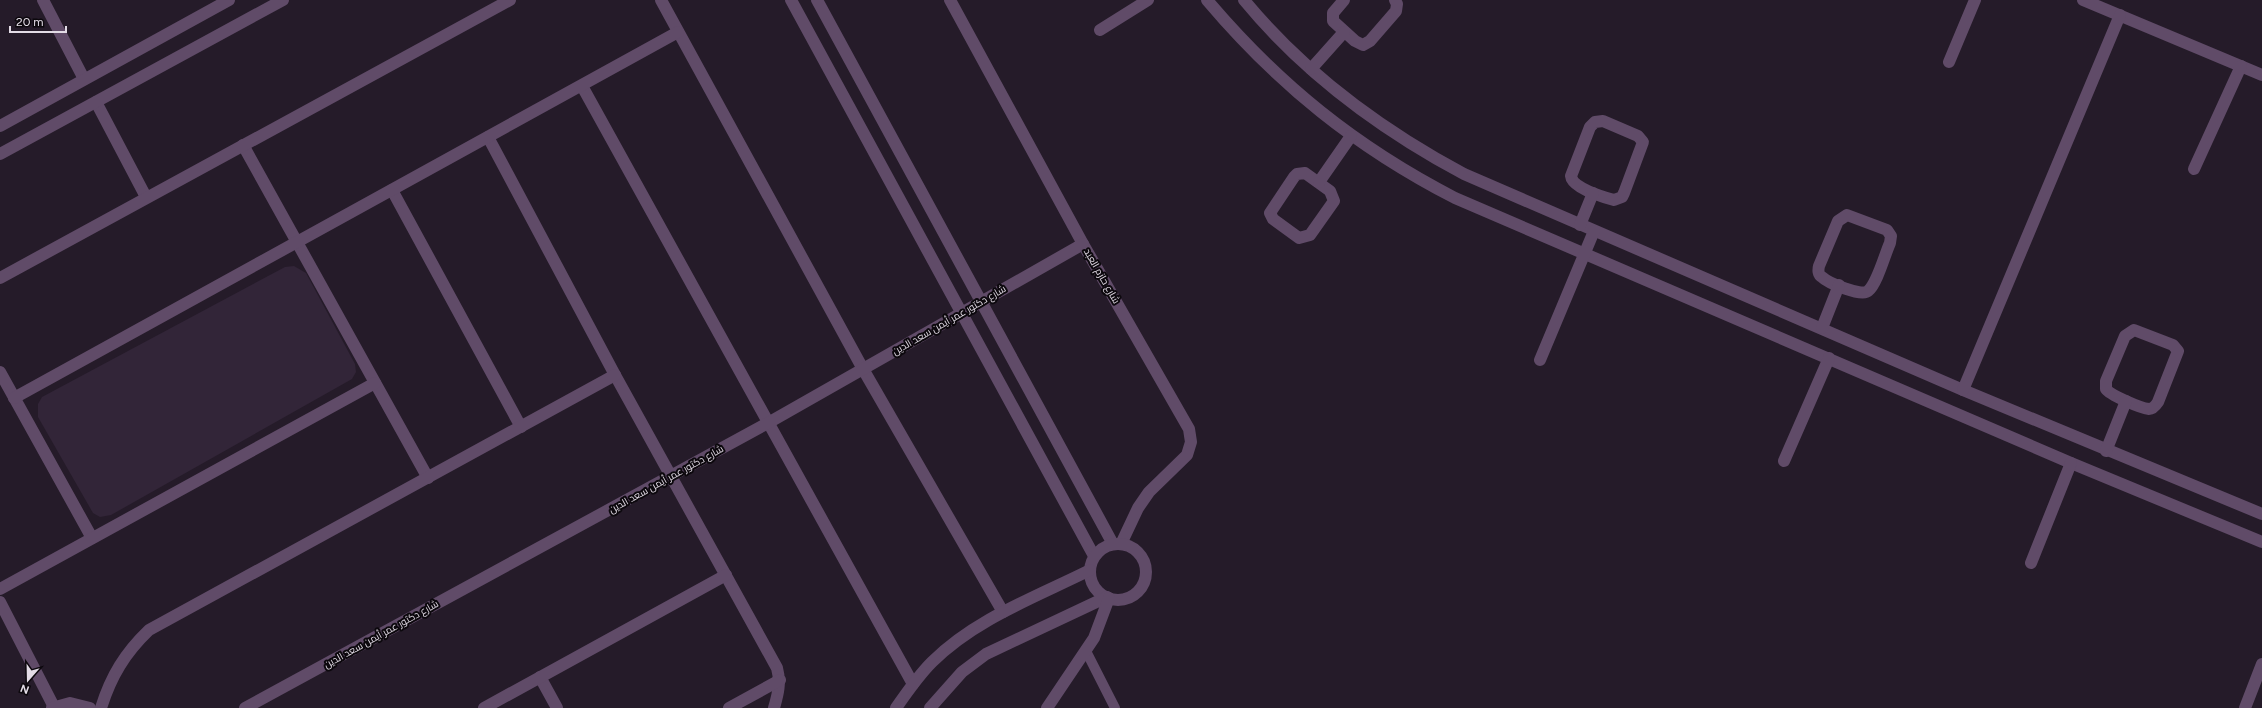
<svg xmlns="http://www.w3.org/2000/svg" width="2262" height="708" font-family="Figtree,Cairo,sans-serif">
  <style>
    .built { fill: #322538 }
    .lines { fill: none; stroke-linecap: round; stroke-linejoin: round }
    .lane { stroke: #604b68; stroke-width: 10 }
    .street { stroke: #604b68; stroke-width: 12 }
    .labels { text-anchor: middle; dominant-baseline: central; stroke-width: 4; stroke-linejoin: round; paint-order: stroke }
    .street-label { font-size: 10px; fill: #e3dce6; stroke: #0c080d }
  </style>
  <rect width="100%" height="100%" fill="#251b29"/>
  <path class="built" d="M294,266L306,273L355,364L356,372L352,379L111,515L100,517L93,513L38,417V404L42,397L285,267Z"/>
  <g class="lines">
    <path class="lane" d="M1086,651L1115,708"/>
    <g class="street">
      <path d="M43,0L84,79"/>
      <path d="M661,0L863,369L1003,612"/>
      <path d="M791,0L1094,556"/>
      <path d="M817,0L1113,544"/>
      <path d="M950,0L1083,244L1189,429L1191,442L1187,455L1149,492L1138,508L1121,544"/>
      <path d="M1207,0C1279,85 1356,147 1455,198L2071,463L2262,542"/>
      <path d="M1244,0C1305,74 1380,129 1464,174L1963,390L2262,514"/>
      <path d="M1344,0L1333,13V21L1355,41L1363,45L1370,41L1396,11L1397,4L1395,0"/>
      <path d="M2083,0L2262,75"/>
      <path d="M1100,30L1148,0"/>
      <path d="M1949,62L1975,0"/>
      <path d="M1311,69L1344,32"/>
      <path d="M582,86L913,684"/>
      <path d="M96,102L146,197"/>
      <path d="M1603,121L1638,136L1643,142L1624,193L1622,197L1614,200C1603,197 1572,188 1571,176L1590,127L1595,122Z"/>
      <path d="M0,126L229,0"/>
      <path d="M488,137L615,375L777,668C781,683 778,694 774,708"/>
      <path d="M243,145L428,478"/>
      <path d="M0,154L283,0"/>
      <path d="M2194,169L2241,66"/>
      <path d="M1305,173L1330,191L1334,201L1310,235L1299,238L1273,219L1270,213L1294,177L1297,174Z"/>
      <path d="M1319,182L1351,136"/>
      <path d="M392,190L521,427"/>
      <path d="M1847,215L1887,230L1891,236L1890,243C1885,254 1877,284 1868,291C1862,297 1828,283 1822,277C1818,275 1818,270 1819,266L1838,221Z"/>
      <path d="M1580,225L1593,193"/>
      <path d="M0,278L510,0"/>
      <path d="M1822,328L1839,285"/>
      <path d="M2134,330L2173,345L2178,351L2158,402C2156,405 2153,409 2149,409C2140,408 2110,395 2106,389V381L2125,336Z"/>
      <path d="M1540,360L1594,231"/>
      <path d="M0,372L92,538"/>
      <path d="M1963,390L2120,15"/>
      <path d="M14,398L678,32"/>
      <path d="M2106,451L2126,401"/>
      <path d="M1784,461L1829,358"/>
      <circle cx="1118" cy="572" r="28"/>
      <path d="M2031,563L2071,463"/>
      <path d="M0,589L375,383"/>
      <path d="M0,602L54,707"/>
      <path d="M540,677L557,708"/>
      <path d="M52,708L70,703L90,708"/>
      <path d="M101,708C111,676 125,653 149,630L615,375"/>
      <path d="M245,708L768,423L1083,244"/>
      <path d="M484,708L726,575"/>
      <path d="M729,708L780,680"/>
      <path d="M896,708C907,692 918,676 932,662C975,619 1036,597 1090,570"/>
      <path d="M930,708L962,672L986,654L1107,597"/>
      <path d="M1047,708L1094,638L1109,598"/>
      <path d="M2245,708L2262,664"/>
    </g>
  </g>
  <g class="labels">
    <g class="street-label">
      <text transform="translate(1102 276) rotate(60)">شارع حازم العبد</text>
      <text transform="translate(949 320) rotate(-30)">شارع دكتور عمر أيمن سعد الدين</text>
      <text transform="translate(666 479) rotate(-29)">شارع دكتور عمر أيمن سعد الدين</text>
      <text transform="translate(381 634) rotate(-29)">شارع دكتور عمر أيمن سعد الدين</text>
    </g>
  </g>
  <g transform="translate(28 680) rotate(200)" stroke="#0c080d" stroke-width="3" paint-order="stroke">
  <path d="M0-3L7 15L0 10L-7 15Z" fill="#e3dce6"/>
  <text y="-6" font-size="11" font-weight="bold" text-anchor="middle" fill="#e3dce6">N</text>
  </g>
  <path d="M10 26v6h56v-6" fill="none" stroke="#e3dce6" stroke-width="2"/>
  <text x="16" y="26" font-size="12" fill="#e3dce6" stroke="#0c080d" stroke-width="3" paint-order="stroke">20 m</text>
</svg>
